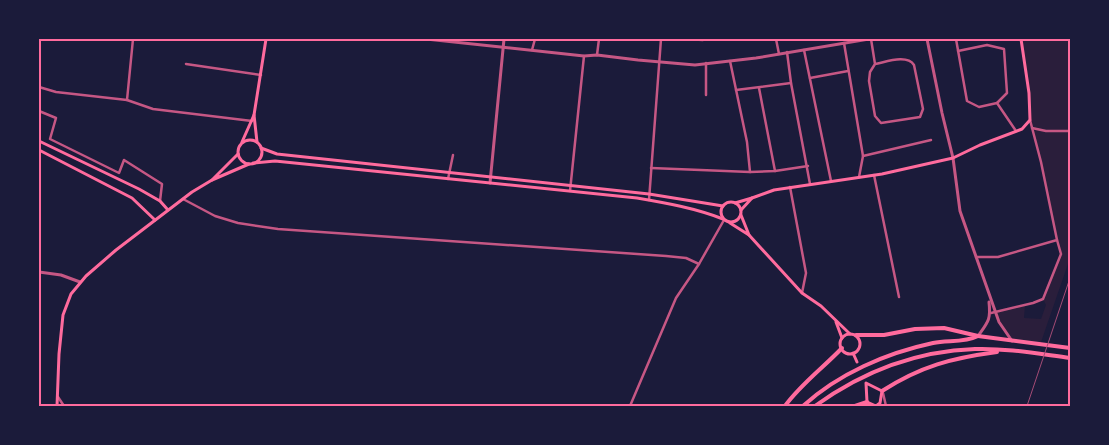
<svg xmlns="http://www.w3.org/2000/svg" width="1109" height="445" font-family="'Fira Sans',sans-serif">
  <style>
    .green { fill: #2a1e3b }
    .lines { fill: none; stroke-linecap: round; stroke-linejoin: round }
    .minor { stroke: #c65784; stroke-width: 2.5 }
    .tertiary { stroke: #c65784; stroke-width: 3 }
    .secondary { stroke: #ff6b9d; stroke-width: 3 }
    .trunk { stroke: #ff6b9d; stroke-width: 4 }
    .rail { stroke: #a44b75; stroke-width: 1 }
    .neatline { fill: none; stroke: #ff6b9d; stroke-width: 2 }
  </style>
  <rect width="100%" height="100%" fill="#1b1b3a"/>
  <path class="green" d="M1021,39H1070V258L1040,345L1012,341L995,312L1025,305L1024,318L1041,319L1046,305L1043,299L1060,255L1041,162L1030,120Z"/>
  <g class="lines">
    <g class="minor">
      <path d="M686,39L703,40L705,39"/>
      <path d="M776,39L779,54"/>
      <path d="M871,39L875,64L870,72L869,81L875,116L881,123L920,117L923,109L914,65C907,54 886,62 875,64"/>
      <path d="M956,39L967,101L979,107L997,103L1016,131"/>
      <path d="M844,43L863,156L859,177"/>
      <path d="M532,50L535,39"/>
      <path d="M804,50L831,181"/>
      <path d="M958,51L987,45L1004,49L1007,93L997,103"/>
      <path d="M787,52L791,83L810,184"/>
      <path d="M597,55L599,39"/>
      <path d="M730,61L747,142L750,172"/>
      <path d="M186,64L261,75"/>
      <path d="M810,78L848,71"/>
      <path d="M39,87L56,92L127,100L133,39"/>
      <path d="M759,88L775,171"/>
      <path d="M736,90L791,83"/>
      <path d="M706,95V63"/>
      <path d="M127,100L153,109L252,121"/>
      <path d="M39,111L56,118L50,139L119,173L124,160L162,184L160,201"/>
      <path d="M1032,128L1046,131H1070"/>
      <path d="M863,156L931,140"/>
      <path d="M651,168L750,172L775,171L808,166"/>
      <path d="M874,175L899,297"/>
      <path d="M448,179L453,155"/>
      <path d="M790,187L806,273L802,293"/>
      <path d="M570,191L584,56"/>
      <path d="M183,199L215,216L238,223L278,229L666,256L686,258L699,264"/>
      <path d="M649,200L661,39"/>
      <path d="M976,257H998L1057,240L1041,162L1030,120"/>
      <path d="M991,313L1033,303L1043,299L1061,254L1057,240"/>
      <path d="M883,393L886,406"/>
      <path d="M58,397L64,406"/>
      <path d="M630,406L676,298L699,264L724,220"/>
    </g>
    <g class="tertiary">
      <path d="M426,39L584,56L597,55L638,60L695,65L756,58L869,39"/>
      <path d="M927,39L942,113L953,158L960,211L999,322L1012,341"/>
      <path d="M490,183L504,39"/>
      <path d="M39,272L61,275L80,282"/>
      <path d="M978,336C988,322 991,320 989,302"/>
    </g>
    <g class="secondary">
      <path d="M254,115L266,39"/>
      <circle cx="250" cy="152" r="12"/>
      <path d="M39,141L139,189L160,201L168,210"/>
      <path d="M242,142L254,115L257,142"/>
      <path d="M261,148L277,154L649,194L723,206"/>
      <path d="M39,150L132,198L155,220"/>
      <path d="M238,154L212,180L249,164"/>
      <path d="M253,163L275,161L637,198C666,203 695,208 723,219"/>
      <path d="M752,198L774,190L882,174L953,158L980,145L1022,129L1030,120L1029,93L1021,39"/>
      <circle cx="731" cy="212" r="10"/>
      <path d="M735,203L752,198L741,210"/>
      <path d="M730,223L749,235L741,215"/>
      <path d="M749,235L802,293L821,306L850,334"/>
      <path d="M836,322L842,338"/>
      <circle cx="850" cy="344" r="10"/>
      <path d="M853,353L857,362"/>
      <path d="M866,383L882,391L880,403L876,406L867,402Z"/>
      <path d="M57,406L59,354L63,315L71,294L86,276L116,250L192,192L212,180"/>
    </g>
    <g class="trunk">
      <path d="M856,335H884L915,329L944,328L978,336L1070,348"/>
      <path d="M882,391C921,366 952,358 997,352"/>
      <path d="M785,406C801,384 823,368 842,348"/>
      <path d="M803,406C838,374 886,353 933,343C948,340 964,343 978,336"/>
      <path d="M815,406C862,372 917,351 975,349C1007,348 1039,354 1070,358"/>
      <path d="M855,406L867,402"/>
    </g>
    <path class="rail" d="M1027,406L1070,278"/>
  </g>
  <rect width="1109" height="445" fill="none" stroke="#1b1b3a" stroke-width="80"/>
  <rect x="40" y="40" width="1029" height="365" class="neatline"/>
</svg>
